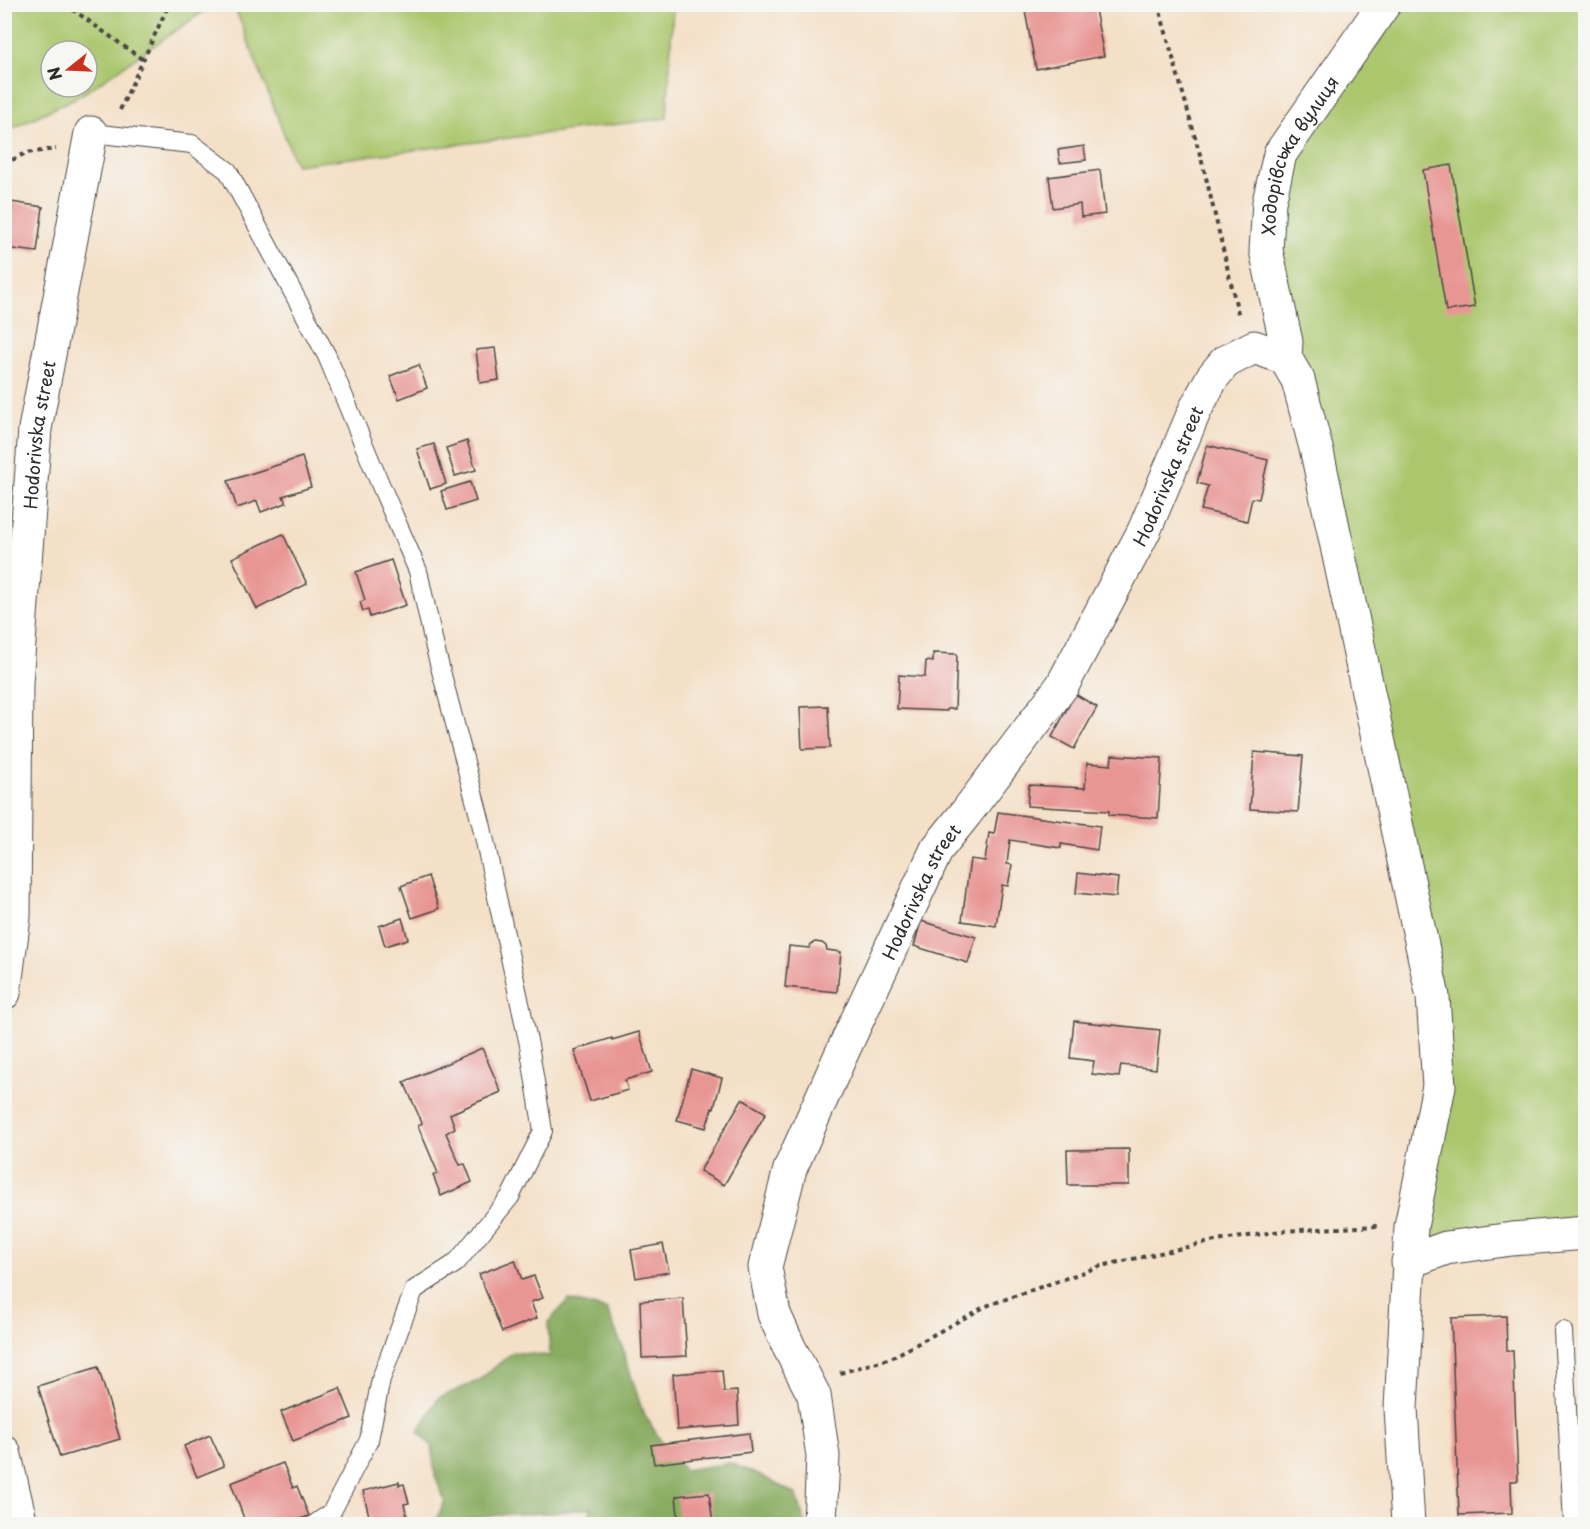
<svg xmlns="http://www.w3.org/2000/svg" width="1590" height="1529" font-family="'Playpen Sans',sans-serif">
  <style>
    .green { fill: #abc76e; stroke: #6b794c; stroke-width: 1.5; fill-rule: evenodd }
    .forest { fill: #88ac61; stroke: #5a6c46; stroke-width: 1.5 }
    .building { fill: #e89694 }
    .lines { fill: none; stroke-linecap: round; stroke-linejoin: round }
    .lane-casing { stroke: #494642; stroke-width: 20 }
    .street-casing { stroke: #494642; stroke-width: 35 }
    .path { stroke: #494642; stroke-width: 4; stroke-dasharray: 4.5 4.5; stroke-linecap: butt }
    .lane { stroke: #fff; stroke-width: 18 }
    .street { stroke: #fff; stroke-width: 33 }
    .labels { text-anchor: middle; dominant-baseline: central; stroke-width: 6; stroke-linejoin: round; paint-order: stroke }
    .street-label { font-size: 18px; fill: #2b2b2b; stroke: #f6f6f2 }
  </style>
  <rect width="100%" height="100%" fill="#f6f6f2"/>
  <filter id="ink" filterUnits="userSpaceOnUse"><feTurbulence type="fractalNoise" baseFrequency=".0167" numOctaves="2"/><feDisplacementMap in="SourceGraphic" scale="12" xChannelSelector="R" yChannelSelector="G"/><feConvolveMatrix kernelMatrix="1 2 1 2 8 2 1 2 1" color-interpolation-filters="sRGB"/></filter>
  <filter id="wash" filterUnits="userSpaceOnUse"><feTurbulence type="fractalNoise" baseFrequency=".008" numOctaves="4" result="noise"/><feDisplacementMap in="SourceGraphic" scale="24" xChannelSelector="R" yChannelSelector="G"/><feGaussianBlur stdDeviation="1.35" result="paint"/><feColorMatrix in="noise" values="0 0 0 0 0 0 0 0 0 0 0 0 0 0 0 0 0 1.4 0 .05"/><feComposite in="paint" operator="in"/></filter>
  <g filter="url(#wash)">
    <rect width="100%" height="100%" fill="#f4e0c7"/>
    <g class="green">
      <path d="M5,4H213V5L81,95L5,132ZM51,51H87V87H51Z"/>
      <path d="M234,5H673L667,118L296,165Z"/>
      <path d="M1406,5H1585V1243L1433,1247L1431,1150L1441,992L1299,355L1276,231L1300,146Z"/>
    </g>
    <path class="forest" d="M569,1300L607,1310L622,1346L642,1410L669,1455L685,1470L729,1463L758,1474L797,1495L805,1524H585L592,1508L550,1513L508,1514L469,1519L455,1524H434L445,1501L435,1476L432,1446L418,1432L438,1398L478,1381L513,1352L550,1356L548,1322Z"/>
    <g id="blocks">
      <g class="building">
        <path d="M1059,4H1094L1104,56L1036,69L1025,11Z"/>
        <path d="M1084,146L1086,160L1060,163L1058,150Z"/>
        <path d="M1451,165L1475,307L1446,311L1423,170Z"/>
        <path d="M1100,170L1105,214L1081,217L1080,204L1053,208L1049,177Z"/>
        <path d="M11,202L43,207L37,252L5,248V205Z"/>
        <path d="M495,348L499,380L480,383L476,350Z"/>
        <path d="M419,365L427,388L399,399L390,376Z"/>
        <path d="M467,441L476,470L455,476L446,448Z"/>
        <path d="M434,444L446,484L430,489L417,449Z"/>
        <path d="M1207,445L1268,460L1259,499L1252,498L1247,521L1201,510L1208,486L1197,483Z"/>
        <path d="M302,457L311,487L283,496L286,503L261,512L257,501L237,508L228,481Z"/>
        <path d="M470,482L476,501L447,510L441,491Z"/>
        <path d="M283,534L307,584L257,609L232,558Z"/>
        <path d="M391,560L406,605L370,617L368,610L363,611L360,602L365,600L356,572Z"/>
        <path d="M933,653L957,654L955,709H947V711L897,709L899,675L925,677L926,661L933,662Z"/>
        <path d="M1075,694L1097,707L1074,749L1052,737Z"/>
        <path d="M828,706L830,748L802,749L800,707Z"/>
        <path d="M1254,752L1303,756L1298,812L1250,809Z"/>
        <path d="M1112,755L1162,758L1158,818L1109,815V811L1027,806L1029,785L1085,788L1087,763L1111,765Z"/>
        <path d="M998,812L1100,826L1097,850L1061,844V848L1010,840L1007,864L1012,865L1008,886L1002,885L996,926L962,921L970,859L985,861L989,833L994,834Z"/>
        <path d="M1078,873L1118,878L1116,897L1076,893Z"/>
        <path d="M428,876L439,909L412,918L401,886Z"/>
        <path d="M402,918L408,939L385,946L379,926Z"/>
        <path d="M921,921L976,937L968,963L914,946Z"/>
        <path d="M815,942L822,943L826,946L827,950L841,952L837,992L785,987L789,946L809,948L811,944Z"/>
        <path d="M1074,1021L1160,1030L1156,1069L1121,1065L1119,1077L1092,1074L1094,1061L1070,1058Z"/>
        <path d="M639,1032L652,1072L625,1080L628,1090L590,1101L574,1050L612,1038V1040Z"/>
        <path d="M482,1048L501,1092L450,1114L455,1128L446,1133L460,1165L465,1164L472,1182L441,1196L433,1175L438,1173L418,1126L422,1123L404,1082Z"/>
        <path d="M691,1069L722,1078L714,1108H712L706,1128L677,1120Z"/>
        <path d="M742,1099L766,1113L724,1185L700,1171Z"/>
        <path d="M1129,1149V1185H1068L1067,1150Z"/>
        <path d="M663,1244L669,1272L636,1278L631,1250Z"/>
        <path d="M515,1260L522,1280L534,1276L543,1298L531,1302L537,1318L502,1332L479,1274Z"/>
        <path d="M683,1298L687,1356L642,1358L640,1301Z"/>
        <path d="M1506,1316L1507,1351H1513L1518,1481H1511L1512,1513L1459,1515L1451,1318Z"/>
        <path d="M98,1367L120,1439L60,1457L38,1386Z"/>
        <path d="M722,1370L724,1392L737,1391L739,1425L677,1430L673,1374Z"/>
        <path d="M340,1388L352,1418L293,1441L281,1412Z"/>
        <path d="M749,1433L751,1452L654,1464L651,1445Z"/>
        <path d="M210,1435L224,1466L197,1477L184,1446Z"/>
        <path d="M283,1463L293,1488L297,1486L309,1516L285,1524H246L231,1483Z"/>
        <path d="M399,1482V1485L404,1484L409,1503L404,1504L409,1524H371L363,1491Z"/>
        <path d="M709,1493L713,1524H679L676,1496Z"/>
      </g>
    </g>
  </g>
  <g filter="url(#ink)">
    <use href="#blocks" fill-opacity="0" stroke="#494642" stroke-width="1.5"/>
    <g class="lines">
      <g class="lane-casing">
        <g id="lane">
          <path d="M91,133L192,144L228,171L327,356L381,486L418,571L435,648L481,823L529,1045L543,1131L510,1197L456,1263L414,1290L381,1379L369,1440L331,1513L315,1524"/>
          <path d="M1563,1331L1573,1524"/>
        </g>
      </g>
      <g class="street-casing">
        <g id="street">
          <path d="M1285,358L1298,380L1317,452L1433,997L1439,1086L1411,1227L1401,1408L1408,1524"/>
          <path id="s1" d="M1285,358L1286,342L1266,250L1269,202L1280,154L1384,4"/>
          <path id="s2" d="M4,993L14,917L16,683L35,429L91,133"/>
          <path d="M1408,1262L1446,1248L1512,1239L1586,1233"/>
          <path d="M4,1452L21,1524"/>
          <path id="s3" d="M820,1524L823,1456L814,1395L789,1347L774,1314L765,1267L790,1169L840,1057L937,849L966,813L1062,686L1144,531L1195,410L1212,378L1225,362L1254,347L1285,358"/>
        </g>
      </g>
      <g class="path">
        <path d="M65,4L143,60"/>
        <path d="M1158,4L1204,169L1239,317"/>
        <path d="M120,110L169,4"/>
        <path d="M4,164L26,153L56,149"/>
        <path d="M840,1373L891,1358L986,1306L1101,1266L1210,1242L1281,1231L1377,1226"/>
      </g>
      <use href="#lane" class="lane"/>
      <use href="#street" class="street"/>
    </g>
  </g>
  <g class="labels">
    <g class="street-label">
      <text stroke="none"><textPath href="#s1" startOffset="213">Ходорівська вулиця</textPath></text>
      <text stroke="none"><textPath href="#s2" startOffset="560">Hodorivska street</textPath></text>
      <text stroke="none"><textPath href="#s3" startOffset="1162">Hodorivska street</textPath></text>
      <text stroke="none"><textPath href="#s3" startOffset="676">Hodorivska street</textPath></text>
    </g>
  </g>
  <rect width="1590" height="1529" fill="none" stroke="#f6f6f2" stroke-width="24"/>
  <g transform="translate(69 69) rotate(252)"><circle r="28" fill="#f6f6f2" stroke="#a5a5a2" stroke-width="1.5"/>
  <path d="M0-4.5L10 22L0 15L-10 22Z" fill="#c8321e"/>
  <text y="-9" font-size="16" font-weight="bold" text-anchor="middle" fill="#2b2b2b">N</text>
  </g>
</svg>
